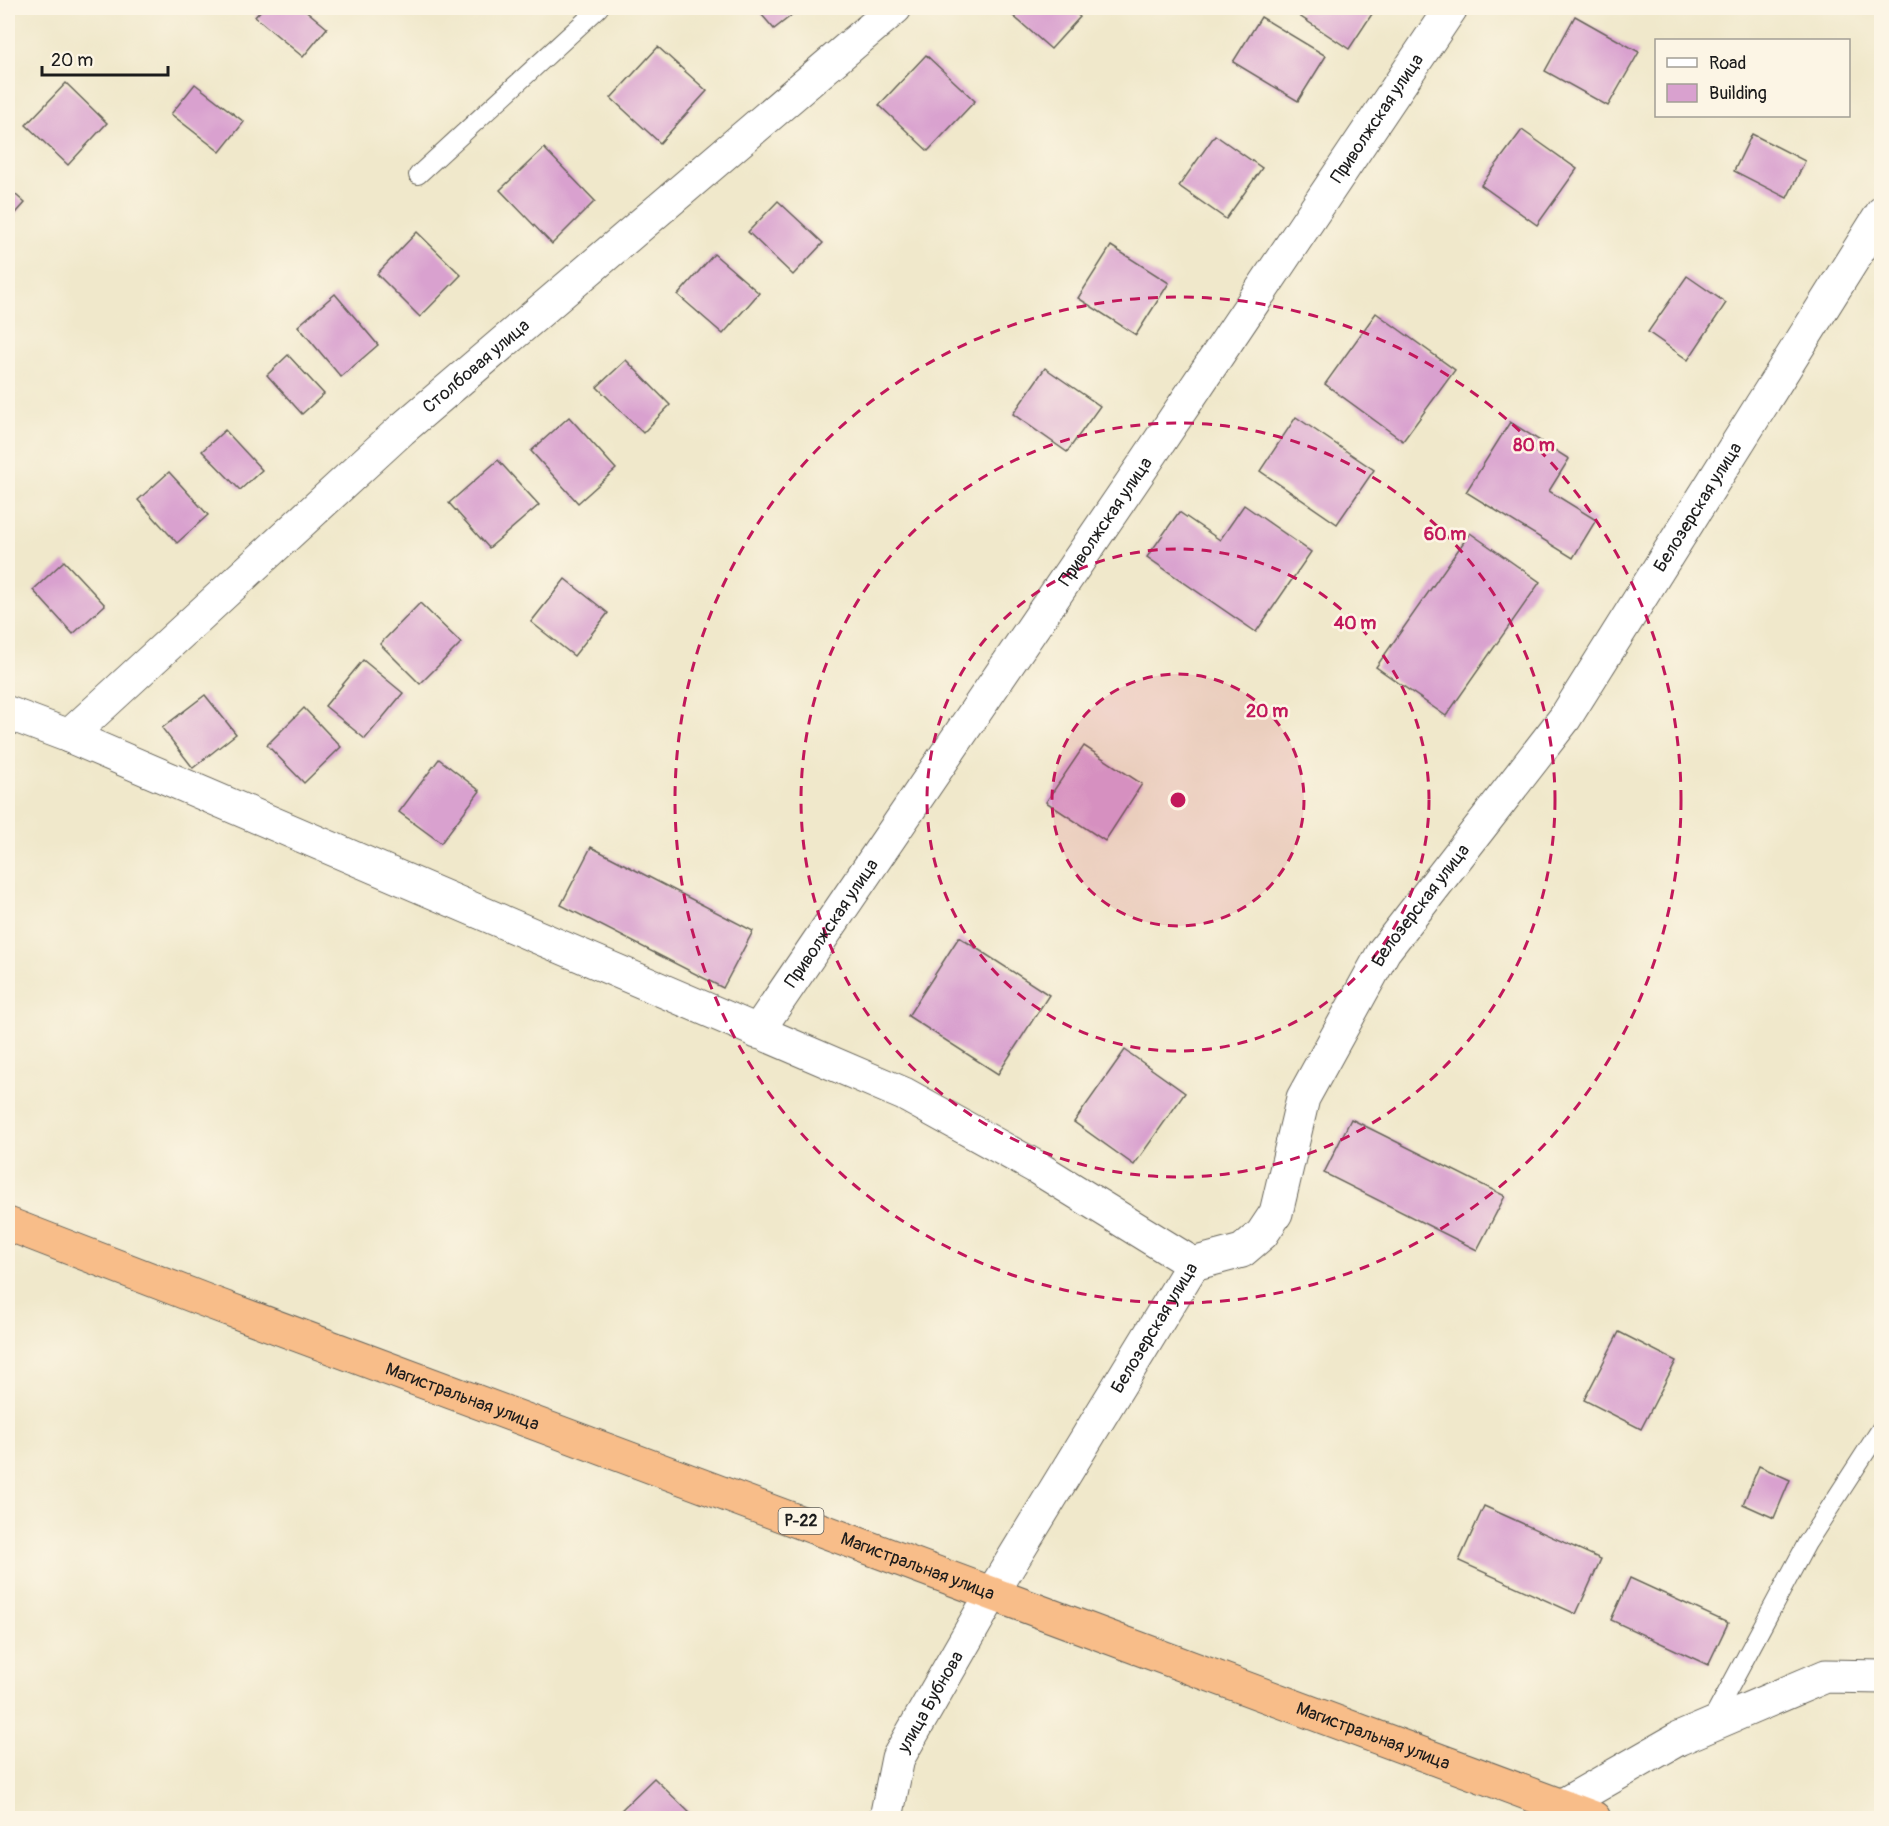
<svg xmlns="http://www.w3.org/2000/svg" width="1889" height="1826" font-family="Pangolin,sans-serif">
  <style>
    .building { fill: #d9a1cf }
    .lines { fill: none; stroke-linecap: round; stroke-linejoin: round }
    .service-casing { stroke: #666359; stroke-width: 20 }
    .minor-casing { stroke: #666359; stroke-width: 35 }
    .trunk-casing { stroke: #666359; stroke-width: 35 }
    .service { stroke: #fff; stroke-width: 18 }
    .minor { stroke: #fff; stroke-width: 33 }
    .trunk { stroke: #f8bd89; stroke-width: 33 }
    .ring { fill: none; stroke: #c2185b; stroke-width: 3; stroke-dasharray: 10 8 }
    .labels { text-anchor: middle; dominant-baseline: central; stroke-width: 5; stroke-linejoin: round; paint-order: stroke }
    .shield { fill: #fcf5e5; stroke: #5f5d58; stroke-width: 1.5 }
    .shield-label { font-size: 16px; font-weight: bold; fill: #1c1c1c }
    .street-label { font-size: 18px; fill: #1c1c1c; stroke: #fcf5e5 }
    .centre { fill: #c2185b; stroke: #fcf5e5; stroke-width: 3 }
    .ring-label { font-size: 18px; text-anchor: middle; font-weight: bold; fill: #c2185b; stroke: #fcf5e5; stroke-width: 5; stroke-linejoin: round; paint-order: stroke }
  </style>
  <rect width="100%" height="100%" fill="#fcf5e5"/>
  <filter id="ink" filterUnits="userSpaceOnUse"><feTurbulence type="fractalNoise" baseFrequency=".0167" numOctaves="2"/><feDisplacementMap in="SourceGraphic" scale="12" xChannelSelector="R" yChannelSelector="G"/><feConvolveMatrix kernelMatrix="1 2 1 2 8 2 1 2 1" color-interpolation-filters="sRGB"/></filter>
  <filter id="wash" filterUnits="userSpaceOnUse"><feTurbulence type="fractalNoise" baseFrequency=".008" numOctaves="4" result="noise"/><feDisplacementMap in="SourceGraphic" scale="24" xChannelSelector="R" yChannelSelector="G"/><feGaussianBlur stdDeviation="1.35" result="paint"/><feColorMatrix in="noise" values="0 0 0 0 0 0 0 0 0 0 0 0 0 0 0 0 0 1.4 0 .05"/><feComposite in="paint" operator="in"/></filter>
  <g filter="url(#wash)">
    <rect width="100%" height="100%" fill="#f0e8cb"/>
    <g id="blocks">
      <g class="building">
        <path d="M263,8H303L327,28L303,57L255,17Z"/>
        <path d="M756,8H801L774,29Z"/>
        <path d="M1004,8H1069L1080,17L1051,49Z"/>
        <path d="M1303,8H1376L1349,49L1298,15Z"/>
        <path d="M1575,16L1639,52L1608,106L1545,71Z"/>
        <path d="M1261,17L1326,56L1298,101L1233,62Z"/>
        <path d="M658,47L707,91L660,143L611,98Z"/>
        <path d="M926,55L975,101L928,151L879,105Z"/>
        <path d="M66,83L107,123L68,165L26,125Z"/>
        <path d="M195,84L244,122L220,152L171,114Z"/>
        <path d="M1522,130L1577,169L1537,225L1481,185Z"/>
        <path d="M1752,134L1805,161L1787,198L1734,171Z"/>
        <path d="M1215,135L1262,168L1226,219L1179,186Z"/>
        <path d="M544,148L595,201L552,244L500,190Z"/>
        <path d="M8,188L25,203L8,222Z"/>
        <path d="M778,201L823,243L793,275L748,232Z"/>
        <path d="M417,232L461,275L420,317L377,274Z"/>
        <path d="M1111,246L1169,283L1136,335L1078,298Z"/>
        <path d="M714,254L759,293L723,334L678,295Z"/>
        <path d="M1687,276L1726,303L1688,360L1648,332Z"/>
        <path d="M335,294L378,345L341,377L298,326Z"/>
        <path d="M1376,313L1455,370L1403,441L1325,384Z"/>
        <path d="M288,355L324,394L302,414L267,375Z"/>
        <path d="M626,360L670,405L643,433L597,387Z"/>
        <path d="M1045,368L1100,406L1067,452L1013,414Z"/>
        <path d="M569,417L616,469L578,503L531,451Z"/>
        <path d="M1296,417L1374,470L1337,524L1260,471Z"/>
        <path d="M1510,422L1569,459L1549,491L1596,520L1573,558L1466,492Z"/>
        <path d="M225,430L262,470L240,490L202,451Z"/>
        <path d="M498,460L539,505L489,548L449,503Z"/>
        <path d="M169,472L208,515L177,543L138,500Z"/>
        <path d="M1244,505L1311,552L1256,632L1147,557L1179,512L1220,540Z"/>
        <path d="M1470,533L1540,582L1446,716L1376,667Z"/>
        <path d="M64,561L105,605L73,634L33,590Z"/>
        <path d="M565,579L608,613L574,656L531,622Z"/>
        <path d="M420,603L461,643L420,684L380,644Z"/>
        <path d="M363,660L403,693L365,739L325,706Z"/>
        <path d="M205,695L236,734L193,768L162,728Z"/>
        <path d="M304,708L341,747L304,783L267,745Z"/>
        <path d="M1084,746L1142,784L1105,841L1046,802Z"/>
        <path d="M439,759L480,791L441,843L399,812Z"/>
        <path d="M591,847L753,931L723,988L561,905Z"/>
        <path d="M959,937L1049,995L998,1074L908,1016Z"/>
        <path d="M1125,1050L1185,1093L1134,1165L1074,1122Z"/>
        <path d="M1351,1119L1505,1196L1477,1250L1324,1173Z"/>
        <path d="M1619,1332L1676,1361L1641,1429L1584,1400Z"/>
        <path d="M1759,1466L1790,1480L1774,1518L1743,1504Z"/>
        <path d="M1484,1506L1601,1559L1576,1614L1459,1561Z"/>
        <path d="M1630,1578L1728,1623L1708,1665L1611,1620Z"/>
        <path d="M654,1778L695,1818H613Z"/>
      </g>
    </g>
  </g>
  <g filter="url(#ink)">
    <use href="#blocks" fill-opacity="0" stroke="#666359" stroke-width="1.5"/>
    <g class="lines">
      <g class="service-casing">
        <g id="service">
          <path d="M418,175L599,8"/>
          <path d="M1710,1724L1807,1543L1882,1427"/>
        </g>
      </g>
      <g class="minor-casing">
        <g id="minor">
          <path d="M8,713L69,736L904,1094L1036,1167L1193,1264"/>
          <path id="s1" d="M69,736L401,430L895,8"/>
          <path id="s2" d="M757,1032L1143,466L1451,8"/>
          <path d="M1561,1806L1678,1739L1826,1676L1882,1677"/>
          <path id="s3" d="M886,1818L898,1758L993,1592L1193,1264L1242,1251L1262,1234L1276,1213L1303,1098L1384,951L1565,718L1882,213"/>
        </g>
      </g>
      <g class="trunk-casing">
        <g id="trunk">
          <path id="s4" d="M8,1224L212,1303L1594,1818"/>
        </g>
      </g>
      <use href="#service" class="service"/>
      <use href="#minor" class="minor"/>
      <use href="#trunk" class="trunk"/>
    </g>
  </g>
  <circle cx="1178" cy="800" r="126" fill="#c2185b" fill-opacity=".12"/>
  <g class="ring">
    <circle cx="1178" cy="800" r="126"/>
    <circle cx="1178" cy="800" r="251"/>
    <circle cx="1178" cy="800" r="377"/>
    <circle cx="1178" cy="800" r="503"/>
  </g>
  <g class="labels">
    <rect class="shield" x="778.5" y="1508" width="45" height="26" rx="4.5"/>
    <g class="shield-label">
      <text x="801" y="1521">Р-22</text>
    </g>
    <g class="street-label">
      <text stroke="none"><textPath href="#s2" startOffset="1104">Приволжская улица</textPath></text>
      <text stroke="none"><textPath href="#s1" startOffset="550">Столбовая улица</textPath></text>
      <text stroke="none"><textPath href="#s3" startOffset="1569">Белозерская улица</textPath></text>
      <text stroke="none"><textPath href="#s2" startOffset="618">Приволжская улица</textPath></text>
      <text stroke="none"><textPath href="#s3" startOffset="1083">Белозерская улица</textPath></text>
      <text stroke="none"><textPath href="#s2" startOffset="132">Приволжская улица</textPath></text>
      <text stroke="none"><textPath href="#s3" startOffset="562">Белозерская улица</textPath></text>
      <text stroke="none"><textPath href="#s4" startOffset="486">Магистральная улица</textPath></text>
      <text stroke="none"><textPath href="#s4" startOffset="972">Магистральная улица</textPath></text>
      <text stroke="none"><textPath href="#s3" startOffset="126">улица Бубнова</textPath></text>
      <text stroke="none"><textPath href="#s4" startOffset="1458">Магистральная улица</textPath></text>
    </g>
  </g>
  <circle cx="1178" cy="800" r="9" class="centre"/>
  <g class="ring-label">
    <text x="1534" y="451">80 m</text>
    <text x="1445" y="540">60 m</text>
    <text x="1355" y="629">40 m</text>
    <text x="1267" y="717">20 m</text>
  </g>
  <rect width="1889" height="1826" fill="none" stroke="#fcf5e5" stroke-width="30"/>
  <rect x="1655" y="39" width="195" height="78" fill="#fcf5e5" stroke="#a29e95" stroke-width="1.5"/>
  <rect x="1667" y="58" width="30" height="9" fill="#ffffff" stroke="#a29e95" stroke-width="1.5"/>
  <text x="1709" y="69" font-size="18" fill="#1c1c1c">Road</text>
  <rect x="1667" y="84" width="30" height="18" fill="#d9a1cf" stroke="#a29e95" stroke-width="1.5"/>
  <text x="1709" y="99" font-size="18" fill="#1c1c1c">Building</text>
  <path d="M42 66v9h126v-9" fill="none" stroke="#1c1c1c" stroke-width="3"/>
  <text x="51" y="66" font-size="18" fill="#1c1c1c" stroke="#fcf5e5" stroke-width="4.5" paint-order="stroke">20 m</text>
</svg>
